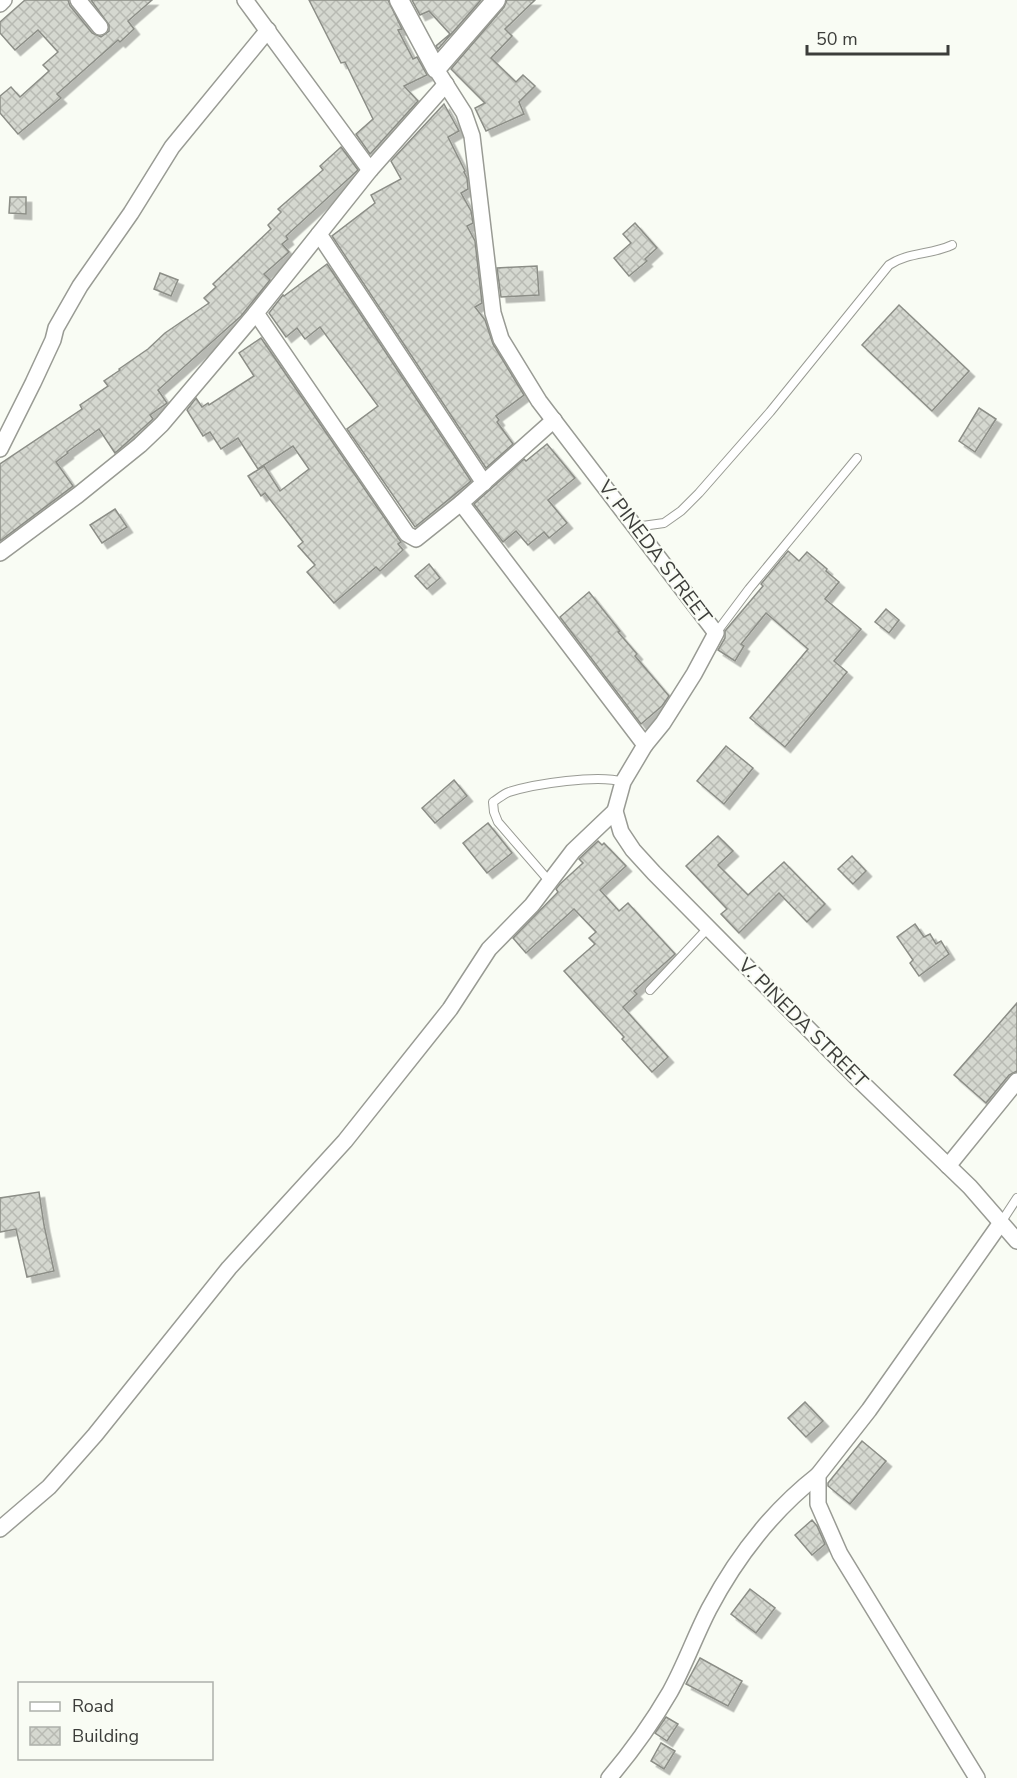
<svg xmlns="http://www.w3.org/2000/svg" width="1017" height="1778" font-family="'Nunito Sans',sans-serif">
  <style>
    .building { fill: url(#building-cross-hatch); stroke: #8c8e87; stroke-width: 1.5; filter: url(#shadow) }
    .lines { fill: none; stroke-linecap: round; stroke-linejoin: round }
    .service-casing { stroke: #999b94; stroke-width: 10 }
    .minor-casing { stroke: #999b94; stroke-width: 18 }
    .tertiary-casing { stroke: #999b94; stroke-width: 21 }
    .service { stroke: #fff; stroke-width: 8 }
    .minor { stroke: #fff; stroke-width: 15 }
    .tertiary { stroke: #fff; stroke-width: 18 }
    .labels { text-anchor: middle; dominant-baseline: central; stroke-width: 4.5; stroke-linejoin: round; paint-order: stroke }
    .street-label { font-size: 20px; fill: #3c3d3a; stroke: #f9fcf4 }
  </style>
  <defs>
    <pattern id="building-cross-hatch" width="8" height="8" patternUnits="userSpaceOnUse" patternTransform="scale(1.5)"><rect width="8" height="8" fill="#d5d8d0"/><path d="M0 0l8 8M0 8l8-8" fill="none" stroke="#b8bab3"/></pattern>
    <filter id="shadow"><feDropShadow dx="5.5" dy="5.5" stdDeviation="0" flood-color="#0004"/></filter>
  </defs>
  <rect width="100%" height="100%" fill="#f9fcf4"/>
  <g class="building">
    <path d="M25,0H68L70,6L92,33L101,37L109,31V25L91,0H152L128,21L134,29L120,42L118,40L57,94L61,98L18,134L0,113V96L11,87L20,97L49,71L43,65L58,52L38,30L15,50L0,33V22Z"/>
    <path d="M309,0H388L402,29L398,30L413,59L417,57L427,75L404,86L418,101L370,154L356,134L373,119L345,62L341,63Z"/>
    <path d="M412,0H481L438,49L436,46L450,34L429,11L420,15Z"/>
    <path d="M507,0H535L505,29L512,36L491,58L516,82L523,75L535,86L519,102L524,114L486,131L475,108L485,103L451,69L504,7Z"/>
    <path d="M444,104L459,131L448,137L465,171L464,172L467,178L468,189L461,193L471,211L473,223L467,226L475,241L482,303L475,307L485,320L493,344L524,395L496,416L499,420L497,422L513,444L486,468L332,236L375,203L371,195L401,179L391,161Z"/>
    <path d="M341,147L358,170L286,236L288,239L282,244L289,252L264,274L270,280L241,316L158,390L167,403L150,415L153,419L115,453L99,429L67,452L68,453L56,462L73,486L0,541V464L82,409L80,405L108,386L104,381L120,370L119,369L148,349L165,333L209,303L204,298L216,287L213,284L271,229L268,225L281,212L278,209L323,170L320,166Z"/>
    <path d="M10,197H26V214L9,213Z"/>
    <path d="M635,223L657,248L645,259L647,261L629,276L614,258L631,243L623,234Z"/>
    <path d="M327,264L471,481L415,527L347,429L378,406L320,327L305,339L297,328L286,337L269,313L283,295L284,296Z"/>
    <path d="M537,266L539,295L501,297L497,268Z"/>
    <path d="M160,273L178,280L171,296L154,289Z"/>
    <path d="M899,305L969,371L932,411L862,345Z"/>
    <path d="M261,338L401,542L398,544L403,550L380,571L376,567L334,603L307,572L315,565L298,546L303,542L265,493L261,496L248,476L264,466L280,491L309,469L293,446L258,469L238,438L221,449L210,432L203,436L187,410L196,398L202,407L208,403L209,405L254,376L239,353Z"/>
    <path d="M979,408L996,419L975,452L959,441Z"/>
    <path d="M547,444L575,478L548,500L567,523L549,538L544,532L528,545L516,531L503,542L474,504L524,459L526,461Z"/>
    <path d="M115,509L127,527L102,543L90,525Z"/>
    <path d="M788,551L799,561L807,552L827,569L826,571L839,582L825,599L861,629L834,661L847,672L785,747L750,718L808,649L766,613L741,644L744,646L735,661L718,650L725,638V631L763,586L761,584Z"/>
    <path d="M429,564L440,578L427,589L415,576Z"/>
    <path d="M589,592L620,631L618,632L637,654L635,656L669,696L662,706L641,724L560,617Z"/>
    <path d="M886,609L899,620L889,633L875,622Z"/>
    <path d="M726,746L753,768L724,804L697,781Z"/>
    <path d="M454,780L467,796L435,823L422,808Z"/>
    <path d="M488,823L512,853L487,873L463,843Z"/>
    <path d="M718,836L733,851L718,865L748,895L784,862L825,904L807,922L779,893L739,933L721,914L727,909L686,866Z"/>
    <path d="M598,841L602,845L604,843L626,866L600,890L619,911L628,903L675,954L634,991L637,994L623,1007L668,1057L652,1072L622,1039L624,1037L564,971L595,944L589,938L596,932L574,909L526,953L513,938L558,892L556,889L560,884L583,863L579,859L580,858Z"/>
    <path d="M852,856L866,871L853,884L838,869Z"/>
    <path d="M915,924L924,937L930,934L936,944L941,941L949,954L919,976L910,963L913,960L897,937Z"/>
    <path d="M1017,1003V1071L1009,1075L986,1103L954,1075Z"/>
    <path d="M39,1192L44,1225L54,1271L27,1277L16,1229L0,1232V1198Z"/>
    <path d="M805,1402L823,1421L806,1437L788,1418Z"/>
    <path d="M862,1441L886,1461L850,1504L828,1486V1483Z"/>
    <path d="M812,1520L817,1526L825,1544L812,1555L795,1535Z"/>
    <path d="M750,1589L775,1608L756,1633L731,1614Z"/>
    <path d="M700,1658L742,1681L728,1706L686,1684Z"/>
    <path d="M666,1717L678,1724L667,1741L655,1733Z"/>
    <path d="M661,1743L675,1751L664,1769L651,1761Z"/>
  </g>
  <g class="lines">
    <g class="service-casing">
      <g id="service">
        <path d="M635,527L664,523L681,511L699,493L770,412L889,265C908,252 931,255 952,245"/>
        <path d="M716,633L749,589L857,458"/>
        <path d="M550,882L498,822L494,812L493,802C498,799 503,794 509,792C534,784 599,774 623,782"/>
        <path d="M650,990L709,927"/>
        <path d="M1000,1224L1017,1198"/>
      </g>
    </g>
    <g class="minor-casing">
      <g id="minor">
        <path d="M78,0L100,27"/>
        <path d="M245,0L370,170"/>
        <path d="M0,4L4,0"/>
        <path d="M436,69L464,113L472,136L493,313L501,339L539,401L716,633L694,674L663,723L645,745L623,782L615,811L621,832L633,850L654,873L857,1078L970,1187L1017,1241"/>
        <path d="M319,234L484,483"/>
        <path d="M256,313L407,534L416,539L461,503L554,420"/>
        <path d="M0,449L33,383L53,340L56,328L80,286L131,213L172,147L268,30"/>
        <path d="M461,503L645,745"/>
        <path d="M0,553L78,495L140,445L162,424L256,313L370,170L446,84"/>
        <path d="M948,1166L1017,1081"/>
        <path d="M0,1529L49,1487L95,1435L229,1268L345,1141L450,1009L489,949L532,905L573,851L615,811"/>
        <path d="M609,1778C632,1751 652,1723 670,1692C685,1665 695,1636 709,1609C736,1558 772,1511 818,1475"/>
        <path d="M977,1778L840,1554L818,1504V1475L869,1410L1000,1224"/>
      </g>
    </g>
    <g class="tertiary-casing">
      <path id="tertiary" d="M399,0L436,69L496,0"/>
    </g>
    <use href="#service" class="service"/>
    <use href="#minor" class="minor"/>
    <use href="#tertiary" class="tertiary"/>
  </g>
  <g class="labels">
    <g class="street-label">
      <text transform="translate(655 552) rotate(53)">V. PINEDA STREET</text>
      <text transform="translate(803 1023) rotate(45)">V. PINEDA STREET</text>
    </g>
  </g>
  <rect x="18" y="1682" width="195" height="78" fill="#f9fcf4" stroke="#adb0aa" stroke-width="1.5"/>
  <rect x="30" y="1702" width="30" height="9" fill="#ffffff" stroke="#adb0aa" stroke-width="1.5"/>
  <text x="72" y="1712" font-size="18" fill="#3c3d3a">Road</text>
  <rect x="30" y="1727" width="30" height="18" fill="url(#building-cross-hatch)" stroke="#adb0aa" stroke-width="1.5"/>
  <text x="72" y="1742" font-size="18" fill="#3c3d3a">Building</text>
  <path d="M807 45v9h141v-9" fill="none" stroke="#3c3d3a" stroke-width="3"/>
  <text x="816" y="45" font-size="18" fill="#3c3d3a" stroke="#f9fcf4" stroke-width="4.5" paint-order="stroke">50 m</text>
</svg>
